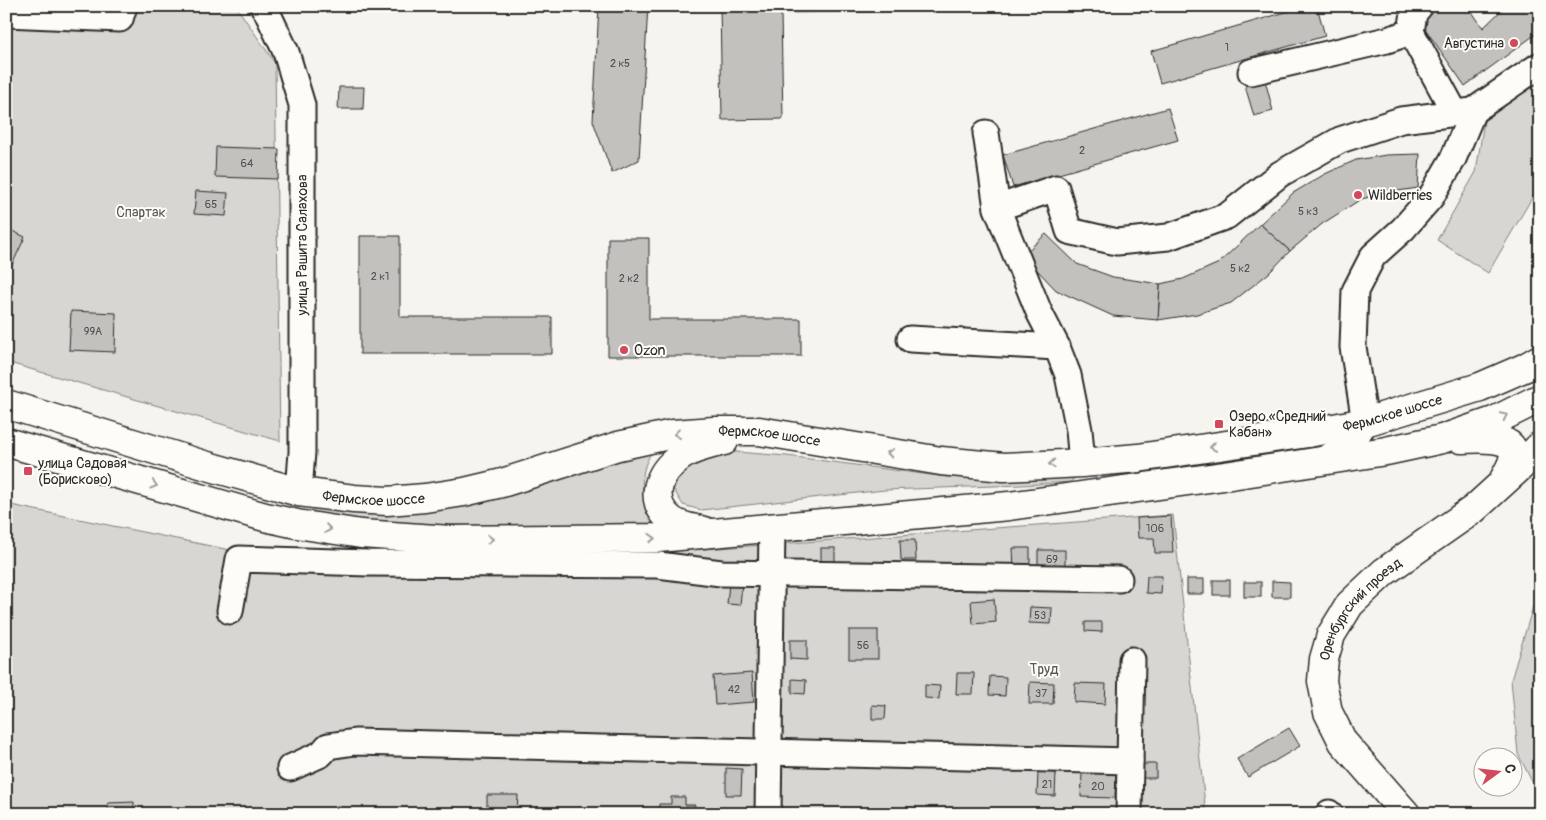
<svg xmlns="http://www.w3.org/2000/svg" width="1546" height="820" font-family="Pangolin,sans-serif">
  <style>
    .green { fill: #d7d6d2; stroke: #81807e }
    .building { fill: #c2c1be; stroke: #2b2b2b }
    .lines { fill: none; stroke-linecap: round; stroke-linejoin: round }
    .minor-casing { stroke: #2b2b2b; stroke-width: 29 }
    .major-casing { stroke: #2b2b2b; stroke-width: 31 }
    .minor { stroke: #fdfcf7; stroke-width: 25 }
    .major { stroke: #fdfcf7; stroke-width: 28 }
    .oneway { stroke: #9e9e9b }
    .poi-dot { fill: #d1495b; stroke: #fdfcf7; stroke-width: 2 }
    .labels { text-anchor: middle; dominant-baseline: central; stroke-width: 4; stroke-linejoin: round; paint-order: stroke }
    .number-label { font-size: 11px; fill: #515050 }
    .poi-label { font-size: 14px; fill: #2b2b2b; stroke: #fdfcf7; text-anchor: start }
    .park-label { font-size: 14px; fill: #565655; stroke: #fdfcf7 }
    .street-label { font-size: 14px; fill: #2b2b2b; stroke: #fdfcf7 }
  </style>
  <rect width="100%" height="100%" fill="#f5f4ef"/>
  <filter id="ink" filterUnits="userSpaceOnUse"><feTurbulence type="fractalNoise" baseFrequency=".02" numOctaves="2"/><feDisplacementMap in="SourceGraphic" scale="10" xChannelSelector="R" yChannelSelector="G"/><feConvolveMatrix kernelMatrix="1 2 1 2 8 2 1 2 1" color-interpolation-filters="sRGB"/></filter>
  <g filter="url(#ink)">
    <g class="green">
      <path d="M6,6H236L275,63L280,441L6,362Z"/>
      <path d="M1540,81V184L1488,273L1437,240L1476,172L1484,121Z"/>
      <path d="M654,449C641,466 638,491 650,509C654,515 659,520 664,525L563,527L362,523L318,515L313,512L314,506Z"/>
      <path d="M736,452L787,456L946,477L1029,478L1069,475L1075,478L1070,482L1022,485L885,490L701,510L683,505L672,487L675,471L703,455Z"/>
      <path d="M6,504L342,573L764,545L1173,515L1206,814H6Z"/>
      <path d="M1540,583V797L1518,754L1511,680Z"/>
    </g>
    <g class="building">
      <path d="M599,6H648L639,160L612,173L593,121Z"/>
      <path d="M720,6H919V11L781,13L783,119L722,120Z"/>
      <path d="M1307,6H1317L1325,36L1160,83L1151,51Z"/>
      <path d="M1438,6H1468L1483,28L1506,6H1540V31L1465,86L1419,20Z"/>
      <path d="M1265,80L1273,111L1254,116L1245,86Z"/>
      <path d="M339,87H364L363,109H338Z"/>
      <path d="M1168,108L1178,140L1013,187L1003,155Z"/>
      <path d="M216,147L279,149L278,179L215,177Z"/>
      <path d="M1420,154L1418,188L1391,192L1361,199L1322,224L1290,251L1260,224L1293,193L1325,174L1356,160L1386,155Z"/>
      <path d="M196,191L228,193L226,216L194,214Z"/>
      <path d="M1260,224L1290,251L1269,273L1231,303L1197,314L1158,320L1160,284L1183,279L1219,263Z"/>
      <path d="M6,228L25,237L11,267L6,264Z"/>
      <path d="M1046,234L1077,264L1113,277L1160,284L1158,320L1113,316L1056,290L1023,255Z"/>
      <path d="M360,236H400V317H552V354H360Z"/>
      <path d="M608,238H649V319H801V356H608Z"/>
      <path d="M6,298L11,299L6,323Z"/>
      <path d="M71,311L116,313L115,352L69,350Z"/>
      <path d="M1171,516L1173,553H1155L1154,538H1138L1137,518Z"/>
      <path d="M900,540H915L916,560H901Z"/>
      <rect x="821" y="548" width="14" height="15"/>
      <path d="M1013,548H1030V567H1038V550H1065V569H1014Z"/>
      <path d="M1147,576H1162L1161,594L1146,593Z"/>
      <rect x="1187" y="579" width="17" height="15"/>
      <rect x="1213" y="580" width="17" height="15"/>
      <path d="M1272,581L1290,582V597H1272Z"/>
      <rect x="1244" y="582" width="17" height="15"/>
      <path d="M729,583L742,584L740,605L727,604Z"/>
      <path d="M994,599L996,622L973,624L971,601Z"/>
      <path d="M1030,607L1052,608L1051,624L1029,623Z"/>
      <path d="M1085,622H1102V632L1085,631Z"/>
      <rect x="849" y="630" width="29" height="29"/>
      <path d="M790,640H807V660L790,659Z"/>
      <path d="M752,673L754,702L715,705L713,676Z"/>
      <path d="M957,673H974L973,694H956Z"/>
      <path d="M990,676L1006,677L1005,696L989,695Z"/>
      <path d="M792,679L806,680L805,694L792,693Z"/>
      <path d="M1030,682L1054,683L1053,704H1029Z"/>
      <path d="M1075,683L1106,684L1105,704L1074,702Z"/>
      <path d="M925,685L940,686L939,699L925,698Z"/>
      <path d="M872,705L886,706L885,719H872Z"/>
      <path d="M1289,728L1300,746L1248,777L1237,759Z"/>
      <rect x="1137" y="764" width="19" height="14"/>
      <path d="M726,768L742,769L741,795H726Z"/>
      <path d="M1038,772L1056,773L1055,796L1037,795Z"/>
      <path d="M1082,773L1116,774L1115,798L1081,797Z"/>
      <path d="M487,795H518L517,814H473V808H487Z"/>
      <path d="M671,797H685V805H695V814H659V804H671Z"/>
      <path d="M134,802V814H108V803Z"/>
    </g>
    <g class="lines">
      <g class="minor-casing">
        <g id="minor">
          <path d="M263,6L267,12L286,52L302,105V452L299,492"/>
          <path d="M6,14L120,19L124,6"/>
          <path d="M1411,32L1414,13L1420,6"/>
          <path d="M1251,72L1387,40L1411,32L1455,113"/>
          <path d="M986,133L997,208L1039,312L1057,347L1068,375L1079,430L1082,463"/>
          <path d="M997,208L1056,188L1069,231L1117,242L1168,237L1227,216L1280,174L1340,140L1401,120L1473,111"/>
          <path d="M910,339L1057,347"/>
          <path d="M1322,460L1346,447L1356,437L1365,422L1353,347L1355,291L1373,256L1403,229L1431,197L1453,159L1473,111L1540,65"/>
          <path d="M230,611L239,559L368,563L658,565L721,573L1119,579"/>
          <path d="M290,768L321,754L328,746L355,742L1130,761"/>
          <path d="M1329,813L1330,814"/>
          <path d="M768,814L772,527"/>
          <path d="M1129,814L1132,660"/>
        </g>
      </g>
      <g class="major-casing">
        <g id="major">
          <path id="s1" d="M6,404L204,465L299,492L354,499L387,501L425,498L464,492L502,483L618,446L673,434L714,431H759L941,461L1004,467L1082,463L1138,458L1308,433L1365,422L1480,387L1526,367L1540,359"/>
          <path d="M1461,439C1478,439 1523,433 1512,463C1510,469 1506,475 1503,481"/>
          <path d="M6,442L265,517L297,524L361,534L451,540L658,538L1009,506L1231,475L1386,451L1442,439L1494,421L1540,398"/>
          <path d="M704,531C693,528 679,527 670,519C647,500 659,472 680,457C692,448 709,445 724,441"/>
          <path id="s2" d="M1406,814L1343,742L1328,712L1322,681L1324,659L1331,635L1350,604L1384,572L1474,509L1519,468L1540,446"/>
        </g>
      </g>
      <use href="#minor" class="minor"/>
      <use href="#major" class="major"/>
    </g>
    <defs><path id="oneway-chevron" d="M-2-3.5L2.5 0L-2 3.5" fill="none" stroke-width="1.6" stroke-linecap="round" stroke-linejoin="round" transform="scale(1.25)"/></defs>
    <g class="oneway">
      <use href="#oneway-chevron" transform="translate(1504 416) rotate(-26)"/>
      <use href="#oneway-chevron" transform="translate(677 434) rotate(173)"/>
      <use href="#oneway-chevron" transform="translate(1213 447) rotate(172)"/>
      <use href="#oneway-chevron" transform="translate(890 453) rotate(-171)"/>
      <use href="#oneway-chevron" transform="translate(1052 464) rotate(177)"/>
      <use href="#oneway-chevron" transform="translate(154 485) rotate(16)"/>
      <use href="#oneway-chevron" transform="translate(328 529) rotate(8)"/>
      <use href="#oneway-chevron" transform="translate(652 538) rotate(-2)"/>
      <use href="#oneway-chevron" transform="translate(490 539) rotate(-1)"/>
    </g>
  </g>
  <g class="poi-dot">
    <circle cx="1514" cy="43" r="5"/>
    <circle cx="1358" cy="195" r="5"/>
    <circle cx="624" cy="350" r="5"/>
    <rect x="1214" y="419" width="10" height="10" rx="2.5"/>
    <rect x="23" y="466" width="10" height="10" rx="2.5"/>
  </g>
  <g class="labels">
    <g class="number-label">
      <text x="1227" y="47">1</text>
      <text x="620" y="63">2 к5</text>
      <text x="1082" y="150">2</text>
      <text x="247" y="163">64</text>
      <text x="211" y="204">65</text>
      <text x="1308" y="211">5 к3</text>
      <text x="1240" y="268">5 к2</text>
      <text x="380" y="276">2 к1</text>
      <text x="629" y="278">2 к2</text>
      <text x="93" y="331">99А</text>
      <text x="1155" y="528">106</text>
      <text x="1052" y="559">69</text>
      <text x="1040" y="615">53</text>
      <text x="863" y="645">56</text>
      <text x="734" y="689">42</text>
      <text x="1041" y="693">37</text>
      <text x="1047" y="784">21</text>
      <text x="1098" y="786">20</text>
    </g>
    <g class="poi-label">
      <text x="1504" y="43" text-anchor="end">Августина</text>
      <text x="1368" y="195">Wildberries</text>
      <text x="634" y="350">Ozon</text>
      <text x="1229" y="416">Озеро «Средний<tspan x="1229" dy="16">Кабан»</tspan></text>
      <text x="38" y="463">улица Садовая<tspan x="38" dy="16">(Борисково)</tspan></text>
    </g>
    <g class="park-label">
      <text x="141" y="212">Спартак</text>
      <text x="1044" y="669">Труд</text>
    </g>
    <g class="street-label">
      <text transform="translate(302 245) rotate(-90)">улица Рашита Салахова</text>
      <text stroke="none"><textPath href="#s1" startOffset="1416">Фермское шоссе</textPath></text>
      <text stroke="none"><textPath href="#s1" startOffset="786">Фермское шоссе</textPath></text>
      <text stroke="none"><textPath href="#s1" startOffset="381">Фермское шоссе</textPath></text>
      <text stroke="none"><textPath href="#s2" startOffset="246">Оренбургский проезд</textPath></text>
    </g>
  </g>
  <rect width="1546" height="820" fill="none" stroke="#fdfcf7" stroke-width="25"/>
  <rect x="12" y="12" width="1521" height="795" fill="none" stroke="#2b2b2b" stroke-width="2" filter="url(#ink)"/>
  <g transform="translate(1498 772) rotate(75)"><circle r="24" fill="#fdfcf7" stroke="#a9a8a5"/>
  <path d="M0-4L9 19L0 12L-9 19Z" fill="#d1495b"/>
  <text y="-8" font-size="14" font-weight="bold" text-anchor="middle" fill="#2b2b2b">С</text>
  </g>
</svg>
